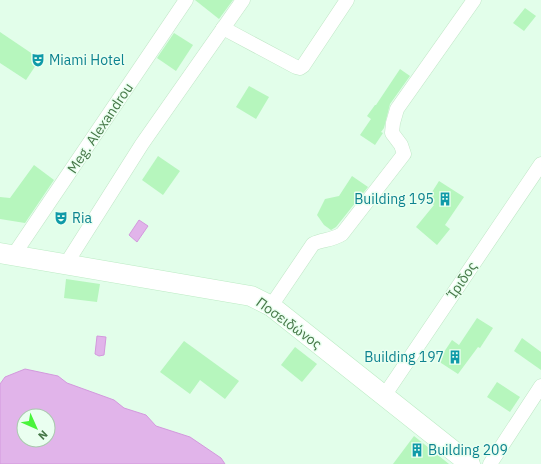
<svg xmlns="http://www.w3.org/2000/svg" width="541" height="464" font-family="'IBM Plex Sans',sans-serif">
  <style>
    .water { fill: #e1b4ea; stroke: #d399dd; fill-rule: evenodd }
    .building { fill: #b6f6bd }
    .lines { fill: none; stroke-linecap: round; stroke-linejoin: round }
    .street-casing { stroke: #bfe6c5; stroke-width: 15 }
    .secondary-casing { stroke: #bcebc4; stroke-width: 21 }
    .street { stroke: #fff; stroke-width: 14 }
    .secondary { stroke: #fff; stroke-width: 20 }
    .labels { text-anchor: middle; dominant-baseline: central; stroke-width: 3; stroke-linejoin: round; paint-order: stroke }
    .culture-label { font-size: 14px; fill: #0d838f; stroke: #eafff0; text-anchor: start }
    .street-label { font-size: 14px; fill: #467848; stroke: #eafff0 }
  </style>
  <rect width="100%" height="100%" fill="#e2feea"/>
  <g class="water">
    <path d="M139,220L148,226L137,242L129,235Z"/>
    <path d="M97,336L106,337L104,355L99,356L95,354Z"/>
    <path d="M25,369L58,376L67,383L114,400L124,408L146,415L156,426L190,437L221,458L225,464H0V384L5,377ZM24,416H48V440H24Z"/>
  </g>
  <g class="building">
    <path d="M195,0H233L219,19Z"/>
    <path d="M525,8L536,16L524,31L513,23Z"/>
    <path d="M0,32L40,59L26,80L0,63Z"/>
    <path d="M174,33L193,45L176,71L157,58Z"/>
    <path d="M400,69L410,76L390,104L384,128L381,132L383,133L375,145L360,135L371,119L367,116L375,105H376Z"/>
    <path d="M249,86L269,97L256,119L236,107Z"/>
    <path d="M158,156L180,171L163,195L142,180Z"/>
    <path d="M34,165L54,180L25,223L0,219V197L10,198Z"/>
    <path d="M352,176L368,187L336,227L331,230L324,225L317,215L325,199L339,196Z"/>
    <path d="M439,181L464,197L445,225L450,229L437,245L416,227L434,205L427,200Z"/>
    <path d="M66,279L100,284L97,302L64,298Z"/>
    <path d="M477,318L493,328L480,348L478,347L458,374L438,361L452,340L459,345Z"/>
    <path d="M522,338L541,352V370L514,351Z"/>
    <path d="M184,341L239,381L225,399L200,380L190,394L160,372Z"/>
    <path d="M295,347L317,364L302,382L281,365Z"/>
    <path d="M497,382L520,397L510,412L487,397Z"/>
    <path d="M414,436L449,464H393Z"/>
  </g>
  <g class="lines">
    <g class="street-casing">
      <g id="street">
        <path d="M223,28L296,67L300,68L303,66L347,0"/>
        <path d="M13,256L186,0"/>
        <path d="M66,264L142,144L243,0"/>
        <path d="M271,306L313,244C322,239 331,241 342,234L404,154L401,145L392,133L393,123L397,109L474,0"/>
        <path d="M384,396L541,164"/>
        <path d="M490,464L541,386"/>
      </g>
    </g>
    <g class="secondary-casing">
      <path id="secondary" d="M0,253L251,296L271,306L470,464"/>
    </g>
    <use href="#street" class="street"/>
    <use href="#secondary" class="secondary"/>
  </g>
  <defs>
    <g id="theatre-bare" transform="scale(1.08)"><path d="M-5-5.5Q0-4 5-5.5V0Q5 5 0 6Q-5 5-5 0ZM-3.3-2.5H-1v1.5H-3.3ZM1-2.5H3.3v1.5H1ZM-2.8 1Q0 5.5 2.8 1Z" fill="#0f9aa8" stroke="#eafff0" stroke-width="2.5" paint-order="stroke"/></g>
    <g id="building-bare" transform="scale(1.08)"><path d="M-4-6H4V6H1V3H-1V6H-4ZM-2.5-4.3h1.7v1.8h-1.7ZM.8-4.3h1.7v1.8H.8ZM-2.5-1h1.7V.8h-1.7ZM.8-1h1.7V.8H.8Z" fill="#0f9aa8" stroke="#eafff0" stroke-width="2.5" paint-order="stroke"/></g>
  </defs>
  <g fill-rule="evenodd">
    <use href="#theatre-bare" x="38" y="60"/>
    <use href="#building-bare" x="445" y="199"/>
    <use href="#theatre-bare" x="61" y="218"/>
    <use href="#building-bare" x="455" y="357"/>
    <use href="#building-bare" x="417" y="450"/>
  </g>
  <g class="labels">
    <g class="culture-label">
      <text x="49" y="60">Miami Hotel</text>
      <text x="434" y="199" text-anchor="end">Building 195</text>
      <text x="72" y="218">Ria</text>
      <text x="444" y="357" text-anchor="end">Building 197</text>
      <text x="428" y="450">Building 209</text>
    </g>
    <g class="street-label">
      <text transform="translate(100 128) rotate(-56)">Meg. Alexandrou</text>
      <text transform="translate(462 280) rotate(-56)">Ίριδος</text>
      <text transform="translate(289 323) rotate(36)">Ποσειδώνος</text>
    </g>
  </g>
  <g transform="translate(36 428) rotate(135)"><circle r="19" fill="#eafff0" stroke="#a8c9ad"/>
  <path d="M0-3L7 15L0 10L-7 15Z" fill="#49f43b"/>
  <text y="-6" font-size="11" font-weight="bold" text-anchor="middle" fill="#467848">N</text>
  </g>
</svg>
